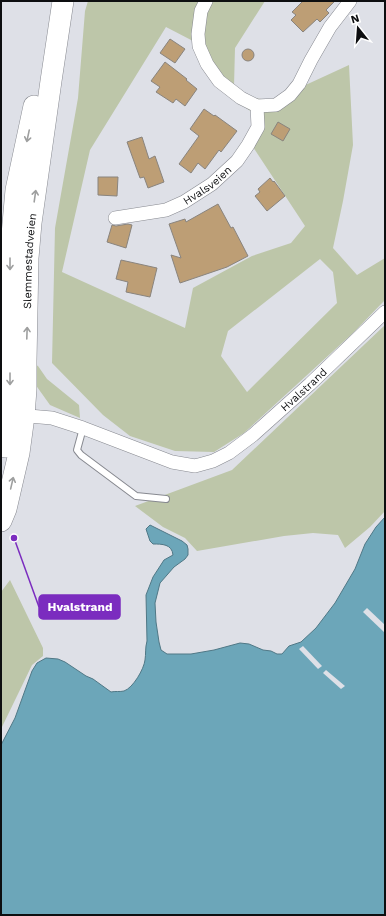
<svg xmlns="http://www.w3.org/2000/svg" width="386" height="916" font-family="'Work Sans',sans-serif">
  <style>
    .green { fill: #bdc6a9; fill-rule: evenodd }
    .water { fill: #6ca6b9; stroke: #507886 }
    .pier { fill: #dee0e7 }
    .building { fill: #bd9e75; stroke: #89847e }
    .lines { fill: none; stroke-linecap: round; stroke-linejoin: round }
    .service-casing { stroke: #878990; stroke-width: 8 }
    .minor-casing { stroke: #878990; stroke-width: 14 }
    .primary-casing { stroke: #878990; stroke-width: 22 }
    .service { stroke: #fff; stroke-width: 6 }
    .minor { stroke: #fff; stroke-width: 13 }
    .primary { stroke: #fff; stroke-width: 21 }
    .oneway { stroke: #9e9f9f }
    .labels { text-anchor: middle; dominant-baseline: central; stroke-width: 4; stroke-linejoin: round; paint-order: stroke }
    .street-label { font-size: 11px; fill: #0d0e10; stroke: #fff }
    .leader { fill: none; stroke: #7b2cbf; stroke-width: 1.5 }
    .callout-dot { fill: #7b2cbf; stroke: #fff; stroke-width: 1.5 }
    .callout { fill: #7b2cbf; stroke: #7b2cbf; stroke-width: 1.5 }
    .callout-label { font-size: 12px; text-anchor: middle; font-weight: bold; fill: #fff }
  </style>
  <rect width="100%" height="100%" fill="#dee0e7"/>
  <g class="green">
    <path d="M88,1H265L235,48L234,86L250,98L273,100L349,65L353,145L343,201L333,248L357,275L385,258V300L354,332L244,433L214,452L175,451L130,436L103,415L52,363L55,228L78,98L85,11ZM166,27L193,41L232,99L252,112L265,126L253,147L305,226L291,243L252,256L193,288L185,328L62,272L90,150ZM320,259L333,272L337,303L247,392L221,356L228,331Z"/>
    <path d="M385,325V511L370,527L345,548L338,535L313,533L284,536L197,551L185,538L163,527L135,506L232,470Z"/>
    <path d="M34,364L38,366L47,379L79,405L80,418L50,405L35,384Z"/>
    <path d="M10,580L43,648V656L32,665L1,729V592Z"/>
  </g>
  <path class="water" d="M385,517V915H1V745L15,718L32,671L37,663L46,658L58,659L65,662L86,676L93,679L111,692C115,691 120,692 124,691C133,688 144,669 145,660C146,654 145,648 147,641L146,595L153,577L164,560L173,555C172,544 162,544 153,544L150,541L146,529L150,525L182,541L187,545L188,549V555L185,559L174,567L160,583L155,603L156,622L159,642L161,650L167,654H191L214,650L240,643L249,644L263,650L271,651L277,654H282L289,646L301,642L316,628L335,603L355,569L365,544L376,527Z"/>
  <g class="pier">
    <path d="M367,608L385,625V633L363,612Z"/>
    <path d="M303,646L322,666L318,669L299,649Z"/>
    <path d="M326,670L345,686L341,689L323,673Z"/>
  </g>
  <g class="building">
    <path d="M303,1H335L326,10L329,13L320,22L317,19L303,32L291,20L296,15L292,12Z"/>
    <path d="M170,39L185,49L175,63L160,53Z"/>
    <circle cx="248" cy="55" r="6"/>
    <path d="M165,62L187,79L186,80L197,89L185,106L176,99L173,103L156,92L160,87L151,81Z"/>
    <path d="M204,109L214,116L215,115L237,131L221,152L219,150L205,169L198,163L191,173L179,164L199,136L190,129Z"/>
    <path d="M278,122L290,129L283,141L271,134Z"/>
    <path d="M142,137L149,159L155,156L164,182L148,188L144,177L140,178L127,142Z"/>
    <path d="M98,177H118L117,196L98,195Z"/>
    <path d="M270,178L273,182L274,181L285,196L267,211L255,196L260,192L258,189Z"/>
    <path d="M218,204L231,228L233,227L248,256L227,267L180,283L171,255L181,258L169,224L185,219L186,222Z"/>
    <path d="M128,224L132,225L126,248L107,242L112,225L116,226Z"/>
    <path d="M121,260L157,268L150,297L126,292L128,282L116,279Z"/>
  </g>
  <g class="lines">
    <g class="service-casing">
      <path id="service" d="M83,428L77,450L81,455L136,496L166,499"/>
    </g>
    <g class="minor-casing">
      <g id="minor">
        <path d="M206,1L201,11L198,34L199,46L207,64L219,81L241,98L257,106L276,105L290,95L299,84L311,60L330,27L350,1"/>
        <path id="s1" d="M115,218L166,210L184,202L212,184L237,161L248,145L258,127L257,106"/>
        <path id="s2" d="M17,415L52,418L83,428L172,462L195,466L213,461L229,453L253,435L310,384L385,312"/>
      </g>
    </g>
    <g class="primary-casing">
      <g id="primary">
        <path d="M6,447L9,414L10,383V257L16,190L34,106"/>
        <path id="s3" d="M1,521L6,509L19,453L24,416L26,389V361L28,258L31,223L51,81L63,1"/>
      </g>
    </g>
    <use href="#service" class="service"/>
    <use href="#minor" class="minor"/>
    <use href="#primary" class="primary"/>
  </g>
  <defs><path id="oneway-shaft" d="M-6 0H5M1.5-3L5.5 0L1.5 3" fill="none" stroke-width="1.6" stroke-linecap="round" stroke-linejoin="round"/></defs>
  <g class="oneway">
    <use href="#oneway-shaft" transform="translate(28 136) rotate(102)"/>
    <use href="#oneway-shaft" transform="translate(35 196) rotate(-82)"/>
    <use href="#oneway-shaft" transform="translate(10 264) rotate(90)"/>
    <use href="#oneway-shaft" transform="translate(27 333) rotate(-88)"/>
    <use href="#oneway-shaft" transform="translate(10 379) rotate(90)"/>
    <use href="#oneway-shaft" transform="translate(12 483) rotate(-77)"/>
  </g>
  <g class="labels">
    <g class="street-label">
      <text stroke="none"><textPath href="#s1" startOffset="100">Hvalsveien</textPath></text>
      <text stroke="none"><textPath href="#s3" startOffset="263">Slemmestadveien</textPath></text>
      <text stroke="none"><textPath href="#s2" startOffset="321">Hvalstrand</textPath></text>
    </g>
  </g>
  <path class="leader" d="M14 538L39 607"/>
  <circle class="callout-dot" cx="14" cy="538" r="4"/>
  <rect class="callout" x="39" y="595" width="81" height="24" rx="4"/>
  <g class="callout-label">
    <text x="80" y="611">Hvalstrand</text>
  </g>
  <rect width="386" height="916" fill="none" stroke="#0d0e10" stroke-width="4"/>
  <g transform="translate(358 28) rotate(343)" stroke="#ffffff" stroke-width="3" paint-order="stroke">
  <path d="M0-3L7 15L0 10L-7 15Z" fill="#0d0e10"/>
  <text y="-6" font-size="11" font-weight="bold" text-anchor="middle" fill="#0d0e10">N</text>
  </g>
</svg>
